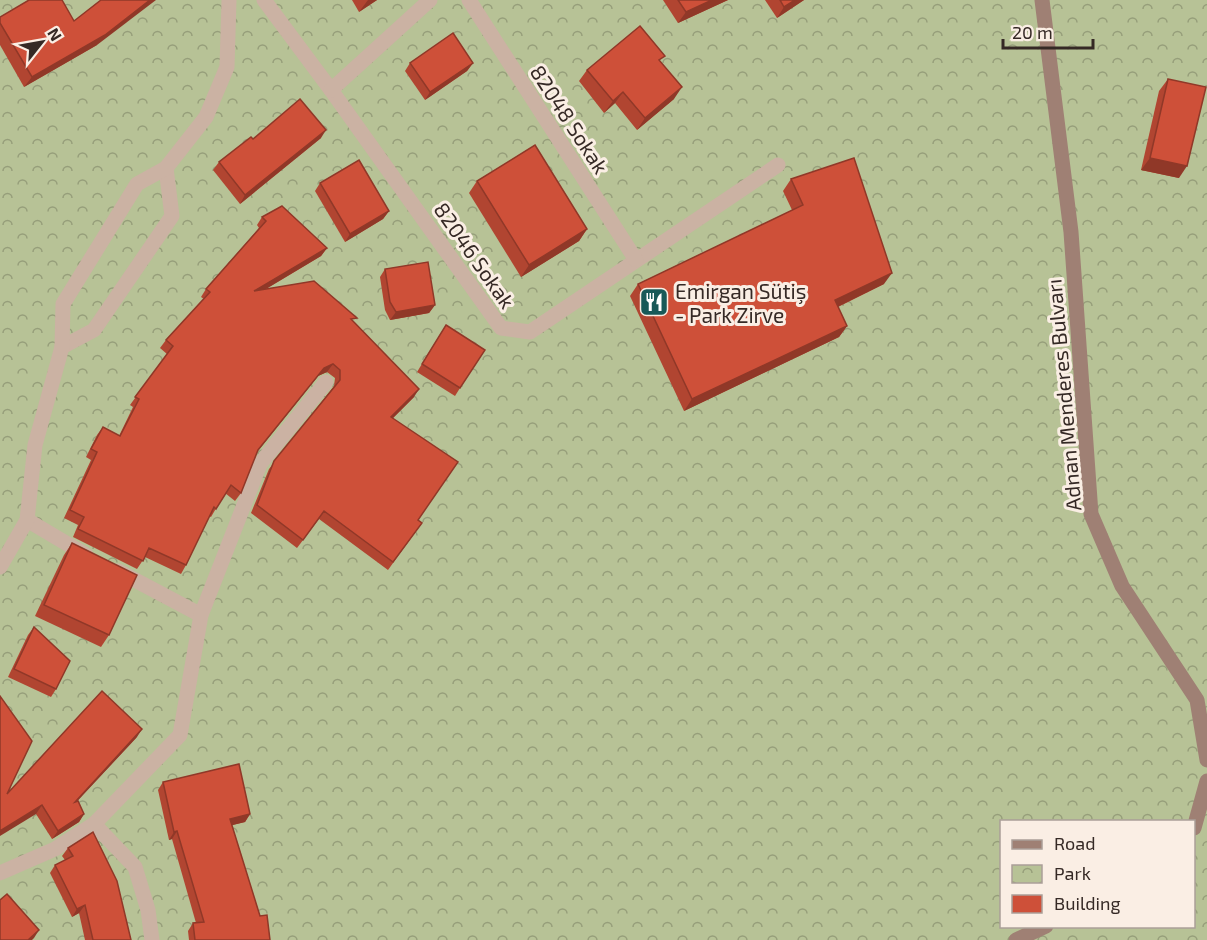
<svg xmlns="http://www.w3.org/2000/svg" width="1207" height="940" font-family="'Exo 2',sans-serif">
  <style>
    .park { fill: url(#park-crowns); fill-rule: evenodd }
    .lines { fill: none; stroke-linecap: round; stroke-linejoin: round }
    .street { stroke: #cbb2a3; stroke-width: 15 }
    .secondary { stroke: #9f8074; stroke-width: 15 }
    .wall { fill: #b14531 }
    .shaded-wall { fill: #903828 }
    .building { fill: #ce5039; stroke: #903828; stroke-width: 1.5 }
    .labels { text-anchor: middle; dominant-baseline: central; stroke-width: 6; stroke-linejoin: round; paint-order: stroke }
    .street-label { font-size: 21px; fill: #352925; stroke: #faeee4 }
    .poi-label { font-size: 21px; fill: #352925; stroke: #faeee4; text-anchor: start }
  </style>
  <defs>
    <pattern id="park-crowns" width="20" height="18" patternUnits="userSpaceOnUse" patternTransform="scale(1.5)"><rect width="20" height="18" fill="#b7c296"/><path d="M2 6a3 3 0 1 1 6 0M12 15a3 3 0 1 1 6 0" fill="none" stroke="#969e7a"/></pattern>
  </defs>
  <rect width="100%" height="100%" fill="#f3e3d7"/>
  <path class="park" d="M0,0H1207V940H0ZM1002,822H1194V926H1002Z"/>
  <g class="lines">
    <g class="street">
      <path d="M264,0L331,90L501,328L530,332L778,165"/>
      <path d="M469,0L636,260"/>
      <path d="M331,90L430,0"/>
      <path d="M62,347L94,330L172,216L166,168"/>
      <path d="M27,520L86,555"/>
      <path d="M0,567L27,520L35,445L62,347L63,304L137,184L166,168L206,117L227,67L229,0"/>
      <path d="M118,571L201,615"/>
      <path d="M94,824L135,867L148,910L152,940"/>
      <path d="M0,873L55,849L94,824L180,735L201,615L260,464L326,382"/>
    </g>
    <g class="secondary">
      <path d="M1042,0L1071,232L1091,514L1122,586L1197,700L1207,760"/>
      <path d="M1194,828L1207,781"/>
      <path d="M1016,940L1046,926"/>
    </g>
  </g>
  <g class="wall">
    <path d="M352,0H377L359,12Z"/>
    <path d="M663,0H728L678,23Z"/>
    <path d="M765,0H804L777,18Z"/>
    <path d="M0,17L74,21L97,45L24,87L0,45Z"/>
    <path d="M661,62L674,99L637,130L615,103L604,113L579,81L587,70Z"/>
    <path d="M410,63H473L467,71L425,100L405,71Z"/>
    <path d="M1168,79L1179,178L1141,170L1159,91Z"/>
    <path d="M321,138L240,204L213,170L219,162L253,139Z"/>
    <path d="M791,179L884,284L838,307L847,326L839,337L684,411L630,296L638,284L792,210L783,191Z"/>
    <path d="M477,181L587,229L579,241L521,277L469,193Z"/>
    <path d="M320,183L389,211L383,219L345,242L315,191Z"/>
    <path d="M262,217L327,248L321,256L266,289L354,323L414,397L393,418L418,520L422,523L388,570L319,519L297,548L251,513L269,469L334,386L335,378L327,372L318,376L257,452L241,493L235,501L225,493L211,517L209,516L186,565L181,574L145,557L137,569L73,537L78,525L64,518L91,460L86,457L97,435L103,427L119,436L133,407L130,405L167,354L160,348L166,340L204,299L201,297L206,289L259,228L257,225Z"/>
    <path d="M385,269L435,305L429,313L390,320L385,310L380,277Z"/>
    <path d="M446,325L460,388L455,396L417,372Z"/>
    <path d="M72,543L109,635L101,647L35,616L64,555Z"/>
    <path d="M34,627L56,689L51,697L8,677L28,635Z"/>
    <path d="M137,737L77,801L84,814L79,822L52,839L36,814L7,794Z"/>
    <path d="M163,782L250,814L245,822L232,825L260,916L270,940H189L188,931L193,923H196L172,839L169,840L158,790Z"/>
    <path d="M68,848L131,940H85L79,913L72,917L50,873L55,865L65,860L62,856Z"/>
  </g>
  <g class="shaded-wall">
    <path d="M150,0H156L97,45L24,87L32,77Z"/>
    <path d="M368,0H377L359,12Z"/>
    <path d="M712,0H728L678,23L686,12Z"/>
    <path d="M795,0H804L777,18L784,7Z"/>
    <path d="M473,63L467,71L425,100L430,92Z"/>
    <path d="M682,87L674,99L637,130L645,118Z"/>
    <path d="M623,92L615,103L604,113L613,101Z"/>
    <path d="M326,130L321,138L240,204L245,195Z"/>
    <path d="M1150,158L1187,166L1179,178L1141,170Z"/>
    <path d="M389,211L383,219L345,242L350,234Z"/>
    <path d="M587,229L579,241L521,277L529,265Z"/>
    <path d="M327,248L321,256L249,299L254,291Z"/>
    <path d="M892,273L884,284L827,312L835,300Z"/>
    <path d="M435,305L429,313L390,320L396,312Z"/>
    <path d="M847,326L839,337L684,411L692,399Z"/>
    <path d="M333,364L327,372L318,376L252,458L324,368Z"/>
    <path d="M419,389L414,397L386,425L391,417Z"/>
    <path d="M142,729L137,737L69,810L75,802Z"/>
    <path d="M42,805L36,814L0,836V831Z"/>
    <path d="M84,814L79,822L52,839L58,831Z"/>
    <path d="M250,814L245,822L225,827L230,819Z"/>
    <path d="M177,831L172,839L169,840L174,832Z"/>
    <path d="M85,905L79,913L72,917L77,909Z"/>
    <path d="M39,930L34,938L32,940H28Z"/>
  </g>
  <g class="building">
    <path d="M29,0H62L74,21L101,0H150L105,35L32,77L0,23V17Z"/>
    <path d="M678,0H712L686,12Z"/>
    <path d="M780,0H795L784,7Z"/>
    <path d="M640,26L665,56L659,60L682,87L645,118L623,92L613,101L587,70Z"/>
    <path d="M453,33L473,63L430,92L410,63Z"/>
    <path d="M1168,79L1206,87L1187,166L1150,158Z"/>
    <path d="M300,99L326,130L245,195L219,162L251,137L253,139Z"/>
    <path d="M535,145L587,229L529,265L477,181Z"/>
    <path d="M854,158L892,273L835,300L847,326L692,399L638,284L803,205L791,179Z"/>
    <path d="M359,160L389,211L350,234L320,183Z"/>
    <path d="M282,206L327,248L254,291L314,281L357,318L351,319L419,389L391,417L458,462L418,520L422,523L393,562L324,511L303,540L257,505L274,461L340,380V370L333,364L324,368L258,450L241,493L231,485L216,509L214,507L186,565L149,548L143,561L78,529L84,517L70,510L97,452L91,449L103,427L120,436L139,399L135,397L173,346L166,340L210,292L206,289L266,221L262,217Z"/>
    <path d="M428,262L435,305L396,312L390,302L385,269Z"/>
    <path d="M446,325L485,350L460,388L422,364Z"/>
    <path d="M72,543L137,575L109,635L44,605Z"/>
    <path d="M34,627L70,661L56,689L14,669Z"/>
    <path d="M102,691L142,729L75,802L78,801L84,814L58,831L42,805L0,831V696L32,741L7,794Z"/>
    <path d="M239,764L250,814L230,819L260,916L267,915L270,940H195L193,923L204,922L177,831L174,832L163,782Z"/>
    <path d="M93,832L117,881L131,940H93L85,905L77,909L55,865L73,856L68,848Z"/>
    <path d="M7,894L39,930L28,940H0V900Z"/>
  </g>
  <defs>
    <g id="restaurant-square" transform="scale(1.5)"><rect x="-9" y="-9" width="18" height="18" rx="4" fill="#185958" stroke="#faeee4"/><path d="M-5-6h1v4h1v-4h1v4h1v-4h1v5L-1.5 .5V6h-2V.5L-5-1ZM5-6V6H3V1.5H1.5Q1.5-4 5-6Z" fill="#fff"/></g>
  </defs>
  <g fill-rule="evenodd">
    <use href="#restaurant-square" x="654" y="302"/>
  </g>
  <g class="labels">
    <g class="street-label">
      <text transform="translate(570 119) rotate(57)">82048 Sokak</text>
      <text transform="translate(475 255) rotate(55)">82046 Sokak</text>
      <text transform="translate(1063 395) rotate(-95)">Adnan Menderes Bulvarı</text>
    </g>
    <g class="poi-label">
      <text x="675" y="290">Emirgan Sütiş<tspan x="675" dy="24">- Park Zirve</tspan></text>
    </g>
  </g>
  <rect x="1000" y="820" width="195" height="108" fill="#faeee4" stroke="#ab9f98" stroke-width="1.5"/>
  <rect x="1012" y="840" width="30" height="9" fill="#9f8074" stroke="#ab9f98" stroke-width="1.5"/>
  <text x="1054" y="850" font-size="18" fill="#352925">Road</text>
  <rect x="1012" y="865" width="30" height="18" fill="url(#park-crowns)" stroke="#ab9f98" stroke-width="1.5"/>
  <text x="1054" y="880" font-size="18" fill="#352925">Park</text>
  <rect x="1012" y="895" width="30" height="18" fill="#ce5039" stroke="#ab9f98" stroke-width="1.5"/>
  <text x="1054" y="910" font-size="18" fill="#352925">Building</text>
  <g transform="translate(42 42) rotate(59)" stroke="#faeee4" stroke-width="4.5" paint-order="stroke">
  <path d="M0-4.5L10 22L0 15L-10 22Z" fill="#352925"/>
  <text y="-9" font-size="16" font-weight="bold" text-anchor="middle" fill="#352925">N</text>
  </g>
  <path d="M1003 39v9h90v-9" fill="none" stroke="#352925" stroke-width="3"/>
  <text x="1012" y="39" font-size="18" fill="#352925" stroke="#faeee4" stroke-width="4.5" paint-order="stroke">20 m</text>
</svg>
